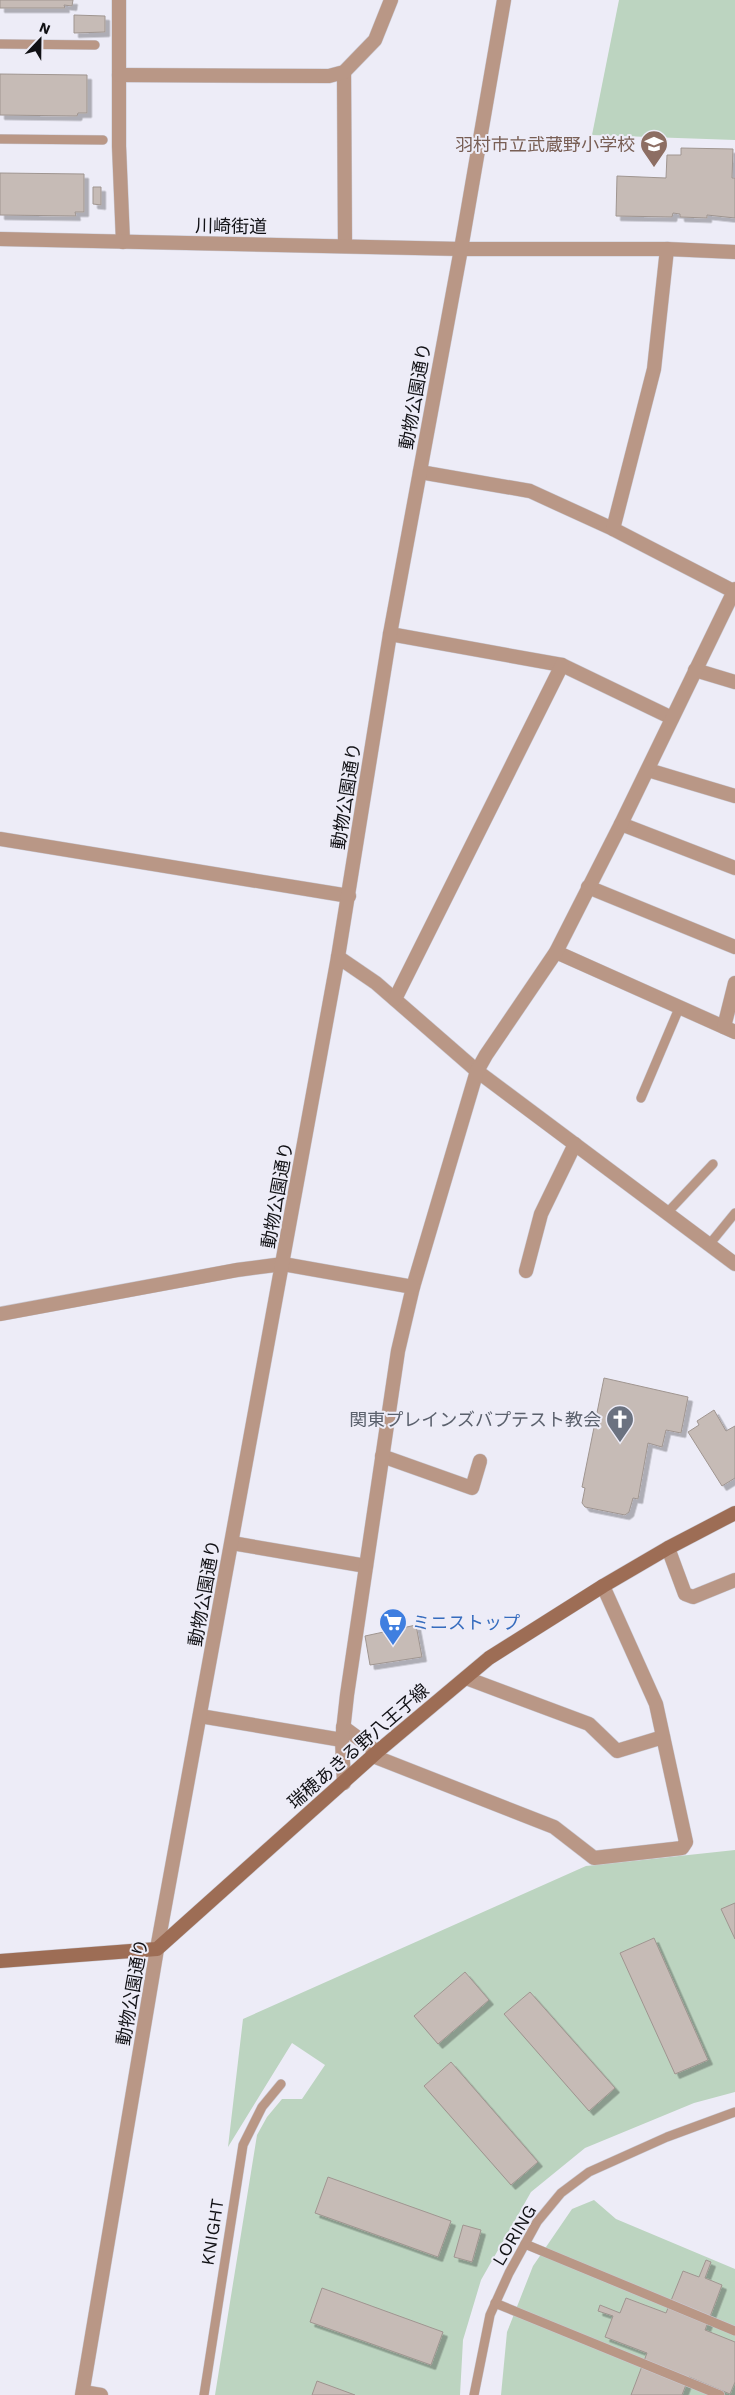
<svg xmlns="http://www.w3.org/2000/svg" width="735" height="2395" font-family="'Work Sans','Noto Sans JP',sans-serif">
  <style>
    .green { fill: #bcd4c0 }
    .building { fill: #c6bbb6; stroke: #9f9590; filter: url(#shadow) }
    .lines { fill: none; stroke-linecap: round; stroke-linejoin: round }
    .service-casing { stroke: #cac9d3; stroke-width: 10 }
    .minor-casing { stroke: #cac9d3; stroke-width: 15 }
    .tertiary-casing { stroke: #cac9d3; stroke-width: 15 }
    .secondary-casing { stroke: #cac9d3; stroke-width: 15 }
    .service { stroke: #b99786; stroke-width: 9 }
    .minor { stroke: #b99786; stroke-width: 14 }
    .tertiary { stroke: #b99786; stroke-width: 14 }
    .secondary { stroke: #9d6d55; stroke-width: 14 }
    .labels { text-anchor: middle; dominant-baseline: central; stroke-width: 4; stroke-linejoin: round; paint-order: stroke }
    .education-label { font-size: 18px; fill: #785e54; stroke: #edecf7; text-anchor: end }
    .street-label { font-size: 18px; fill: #111115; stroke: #edecf7 }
    .worship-label { font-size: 18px; fill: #5b616d; stroke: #edecf7; text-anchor: end }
    .shop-label { font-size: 18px; fill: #366cbe; stroke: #edecf7; text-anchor: start }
  </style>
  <defs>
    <filter id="shadow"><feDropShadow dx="4.5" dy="4.5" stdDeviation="0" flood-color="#0004"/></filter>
  </defs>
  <rect width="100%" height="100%" fill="#edecf7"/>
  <g class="green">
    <path d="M619,0H735V140L592,135Z"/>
    <path d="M735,1850V2092L694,2103L585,2148L531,2192L481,2280L463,2340L460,2395H215L257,2135L267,2117L282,2099H302L325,2065L292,2043L228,2147L243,2019L586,1866Z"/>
    <path d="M594,2200L616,2219L735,2269V2395H501L507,2332L533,2266L572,2209Z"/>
  </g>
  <g class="building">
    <path d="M0,0H73L72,6L64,5L65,8H0Z"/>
    <path d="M74,15L105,16V32L74,33Z"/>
    <path d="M0,74L87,75V113H78L77,116L0,115Z"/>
    <path d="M681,148L733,149L732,178H735V218L707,215V218L680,217V214L673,213L672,217L616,216L617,176L666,178L667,155H681Z"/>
    <path d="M0,173L84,174V212H75L76,216L0,215Z"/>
    <path d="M93,187H101V205L93,204Z"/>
    <path d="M604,1378L688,1397L681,1433L666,1430L662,1447L648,1443L638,1499L633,1498L629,1512L625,1515L585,1507L582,1503L585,1488L582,1487Z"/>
    <path d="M714,1410L726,1431L735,1426V1478L722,1486L688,1432L699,1425L697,1421Z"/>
    <path d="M416,1625L422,1657L370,1665L365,1636Z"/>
    <path d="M735,1903V1939L721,1909Z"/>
    <path d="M654,1938L708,2060L675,2074L620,1953Z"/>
    <path d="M465,1972L489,2000L438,2044L414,2016Z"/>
    <path d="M530,1992L615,2088L589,2111L504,2014Z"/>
    <path d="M451,2062L538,2162L511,2185L424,2086Z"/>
    <path d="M328,2177L451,2221L438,2257L315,2213Z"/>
    <path d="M463,2225L481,2230L472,2262L454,2257Z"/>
    <path d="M706,2260L711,2262L705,2278L722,2285L705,2330L735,2342V2382L730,2394L689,2377L682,2395H631L647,2353L605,2337L613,2316L598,2311L600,2305L620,2313L626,2298L666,2313L683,2271L699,2277Z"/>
    <path d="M322,2288L443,2332L431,2365L310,2322Z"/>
    <path d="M317,2381L355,2395H312Z"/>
  </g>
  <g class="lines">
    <g class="service-casing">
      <g id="service">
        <path d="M0,44L95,45"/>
        <path d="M0,139L103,140"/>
        <path d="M641,1098L680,1006"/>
        <path d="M667,1213L713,1164"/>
        <path d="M708,1246L735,1213"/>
        <path d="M525,2244L735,2331"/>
        <path d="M495,2303L720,2395"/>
        <path d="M204,2395L243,2145L262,2107L281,2084"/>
        <path d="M474,2395L490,2315L509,2273L537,2222L561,2193L589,2172L667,2137L735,2112"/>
      </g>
    </g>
    <g class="minor-casing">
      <g id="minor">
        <path d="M119,0V146L123,242"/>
        <path d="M344,72L345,246"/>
        <path d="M119,75L329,76L344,72L375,40L391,0"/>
        <path d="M461,249H667L735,252"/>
        <path d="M420,472L530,491L613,529L735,592"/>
        <path d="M613,529L654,369L667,249"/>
        <path d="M390,634L562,665L672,718"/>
        <path d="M695,670L735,682"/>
        <path d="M648,770L735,796"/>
        <path d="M621,824L735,868"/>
        <path d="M0,839L349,896"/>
        <path d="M588,887L735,947"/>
        <path d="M556,952L735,1032"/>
        <path d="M338,957L376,983L477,1071L735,1264"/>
        <path d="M395,999L562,665"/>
        <path d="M724,1027L735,983"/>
        <path d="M526,1271L541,1214L575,1144"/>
        <path d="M382,1456L472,1488L480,1461"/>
        <path d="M232,1543L366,1566"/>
        <path d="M668,1548L685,1594L693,1597L735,1580"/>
        <path d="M466,1678L589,1724L617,1751L663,1737"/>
        <path d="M200,1716L342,1740"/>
        <path d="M343,1727L377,1752"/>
        <path d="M373,1756L554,1827L594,1858L682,1848L686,1842L656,1704L603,1586"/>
        <path d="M344,1783L342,1740L347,1695L398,1351L413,1287L477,1071L486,1055L556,952L621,824L735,589"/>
        <path d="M83,2392L101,2395"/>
      </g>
    </g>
    <g class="tertiary-casing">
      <g id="tertiary">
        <path d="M0,239L461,249"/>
        <path d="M0,1314L237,1270L283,1264L413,1287"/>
        <path d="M82,2395L157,1949L338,957L390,634L461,249L504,0"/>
      </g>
    </g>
    <g class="secondary-casing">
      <path id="secondary" d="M0,1961L157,1949L377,1752L489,1658L603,1586L668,1548L735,1513"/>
    </g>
    <use href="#service" class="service"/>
    <use href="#minor" class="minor"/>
    <use href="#tertiary" class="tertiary"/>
    <use href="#secondary" class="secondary"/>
  </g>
  <defs>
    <g id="school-pin" transform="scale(1.4375)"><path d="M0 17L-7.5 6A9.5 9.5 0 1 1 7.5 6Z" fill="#8d6e63" stroke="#edecf7"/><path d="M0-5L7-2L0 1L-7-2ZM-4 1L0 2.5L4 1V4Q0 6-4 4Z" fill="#fff"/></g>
    <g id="church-pin" transform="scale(1.4375)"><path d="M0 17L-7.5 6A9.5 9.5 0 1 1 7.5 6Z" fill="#6b7280" stroke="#edecf7"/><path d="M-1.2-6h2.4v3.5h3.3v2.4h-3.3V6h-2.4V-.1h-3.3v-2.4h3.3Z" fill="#fff"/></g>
    <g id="supermarket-pin" transform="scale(1.4375)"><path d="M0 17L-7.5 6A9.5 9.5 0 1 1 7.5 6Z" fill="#3f7fe0" stroke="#edecf7"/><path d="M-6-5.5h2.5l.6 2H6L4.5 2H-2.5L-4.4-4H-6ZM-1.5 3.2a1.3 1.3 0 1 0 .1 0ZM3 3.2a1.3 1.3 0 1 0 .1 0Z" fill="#fff"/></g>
  </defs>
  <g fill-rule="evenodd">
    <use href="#school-pin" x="654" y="144"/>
    <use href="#church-pin" x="620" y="1419"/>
    <use href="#supermarket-pin" x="393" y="1622"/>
  </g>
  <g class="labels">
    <g class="education-label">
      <text x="635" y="144">羽村市立武蔵野小学校</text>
    </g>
    <g class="street-label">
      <text transform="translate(231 226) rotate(1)">川崎街道</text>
      <text transform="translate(415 396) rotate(-80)">動物公園通り</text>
      <text transform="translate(346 796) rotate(-81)">動物公園通り</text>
      <text transform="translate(277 1195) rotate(-80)">動物公園通り</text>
      <text transform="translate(204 1593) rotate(-80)">動物公園通り</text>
      <text transform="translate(358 1746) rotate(-41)">瑞穂あきる野八王子線</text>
      <text transform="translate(132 1992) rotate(-80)">動物公園通り</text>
      <text transform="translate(212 2232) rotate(-81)">KNIGHT</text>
      <text transform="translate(514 2235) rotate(-59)">LORING</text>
    </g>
    <g class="worship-label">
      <text x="601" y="1419">関東プレインズバプテスト教会</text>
    </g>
    <g class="shop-label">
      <text x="412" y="1622">ミニストップ</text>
    </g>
  </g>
  <g transform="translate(40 40) rotate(22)" stroke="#edecf7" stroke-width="4" paint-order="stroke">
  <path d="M0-4L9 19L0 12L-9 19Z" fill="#111115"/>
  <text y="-8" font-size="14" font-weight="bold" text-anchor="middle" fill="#111115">N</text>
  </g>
</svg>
